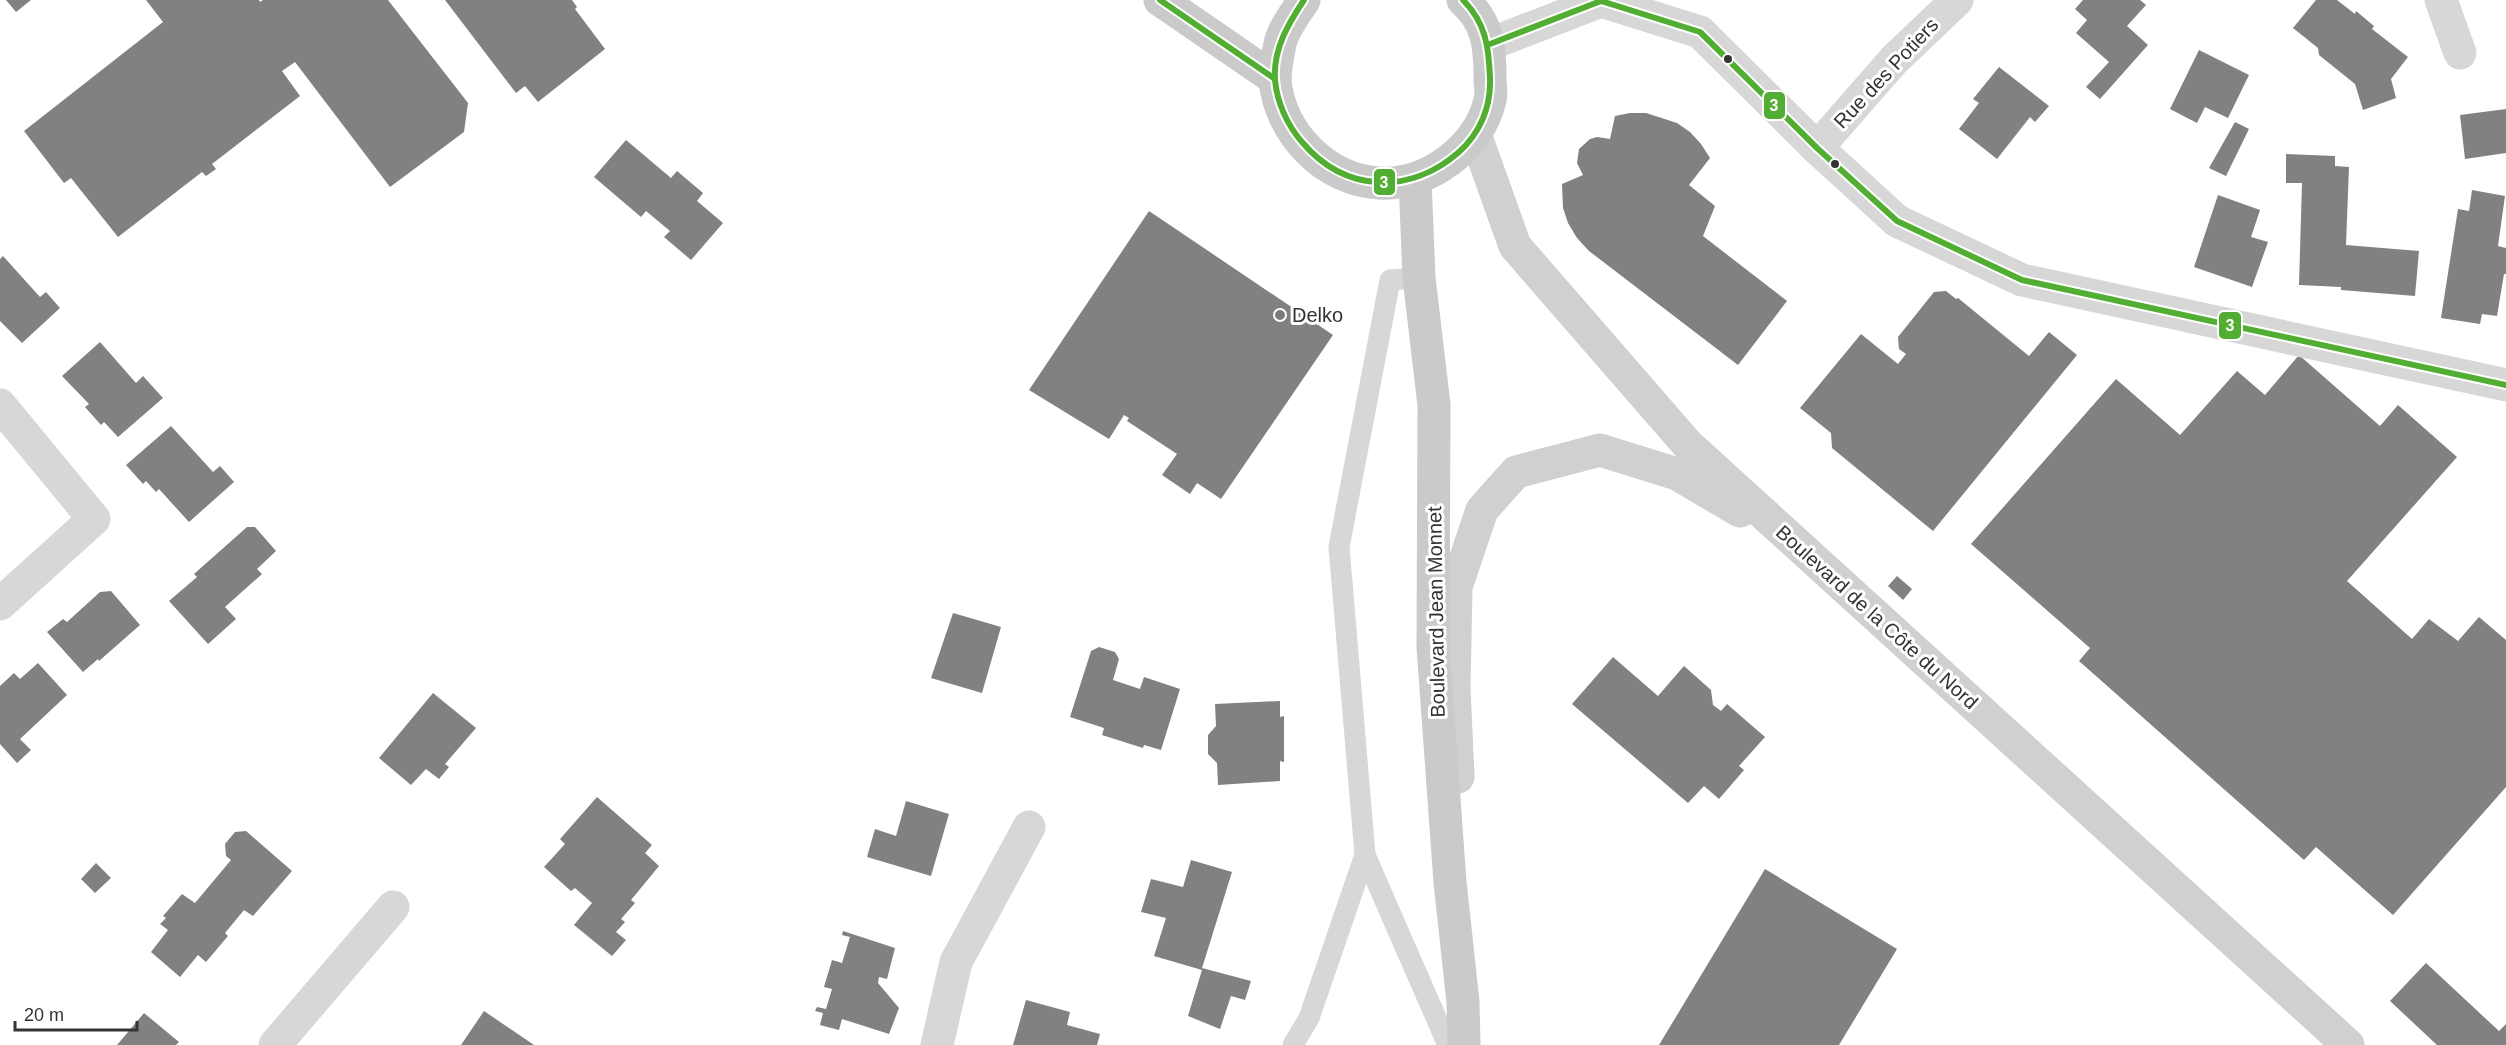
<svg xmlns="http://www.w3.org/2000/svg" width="2506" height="1045" font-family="Arial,sans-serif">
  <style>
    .building { fill: #818181 }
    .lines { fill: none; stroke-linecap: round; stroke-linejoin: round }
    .service { stroke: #d7d7d7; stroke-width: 21 }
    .minor { stroke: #d7d7d7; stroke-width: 33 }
    .secondary { stroke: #d0d0d0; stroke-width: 33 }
    .primary { stroke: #cacaca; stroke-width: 33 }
    .bus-1-casing { stroke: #fff; stroke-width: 10 }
    .bus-1 { stroke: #52ae32; stroke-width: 6 }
    .bus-dot { fill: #333; stroke: #fff; stroke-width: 2 }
    .poi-dot { fill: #7a7a7a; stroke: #fff; stroke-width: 2 }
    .labels { text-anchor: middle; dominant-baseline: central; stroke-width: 6; stroke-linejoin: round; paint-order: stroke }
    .street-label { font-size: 20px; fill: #333; stroke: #fff }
    .poi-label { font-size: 20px; fill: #333; stroke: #fff; text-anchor: start }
    .line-badge { stroke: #fff; stroke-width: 2 }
    .badge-label { font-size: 16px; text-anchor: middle; font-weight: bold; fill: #fff }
  </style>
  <rect width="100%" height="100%" fill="#fff"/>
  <g class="building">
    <path d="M6,0H31L16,12Z"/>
    <path d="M146,0H259L260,2L263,0H388L468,103L464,132L390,187L295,62L282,71L300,96L212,164L216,169L206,176L202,172L118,237L71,178L64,183L24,131L163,22Z"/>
    <path d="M445,0H572L577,7L575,9L605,49L538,102L525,86L516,93Z"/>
    <path d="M2083,0H2140L2146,5L2127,26L2148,45L2100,99L2086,87L2109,62L2076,33L2087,20L2075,9Z"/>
    <path d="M2316,0H2337L2355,14L2356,11L2374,26L2372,29L2408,57L2391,79L2396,98L2363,110L2355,84L2319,55L2318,48L2293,28Z"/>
    <path d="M2199,50L2249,75L2228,118L2205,107L2197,123L2170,109Z"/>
    <path d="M1999,67L2049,106L2035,122L2030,117L1997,159L1959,129L1979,103L1973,99Z"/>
    <path d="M2506,109V153L2465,159L2460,115Z"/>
    <path d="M1630,113H1646L1677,123L1690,132L1701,144L1710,158L1689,185L1715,206L1703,236L1787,301L1738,365L1589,251L1577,238L1568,223L1563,208L1562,184L1583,175L1577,163L1579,149L1590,139L1597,137L1610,139L1615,116Z"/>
    <path d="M2235,122L2249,129L2226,176L2209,168Z"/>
    <path d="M626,140L671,178L677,171L703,193L697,201L723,223L691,260L664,237L670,231L646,211L641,217L594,177Z"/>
    <path d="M2286,154L2335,156V166L2349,167L2346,245L2419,251L2415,296L2341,290V287L2299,285L2302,183H2286Z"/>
    <path d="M2472,190L2505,196L2498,246L2506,248V274H2504L2497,316L2482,314L2480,324L2441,318L2458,209L2469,211Z"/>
    <path d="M2218,195L2260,210L2251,237L2268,242L2252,287L2194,267Z"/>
    <path d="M1149,211L1333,335L1221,499L1197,483L1190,494L1162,475L1177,454L1127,421L1129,418L1124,415L1109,439L1029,390Z"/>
    <path d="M3,256L40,297L46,292L60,308L22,343L0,321V259Z"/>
    <path d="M1946,291L1956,299L1958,298L2029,356L2049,332L2077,355L1933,531L1832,448L1831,433L1800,408L1861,334L1898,364L1906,354L1899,349L1898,337L1934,292Z"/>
    <path d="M100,342L136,383L143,376L163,398L118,437L104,422L101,425L85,407L89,404L62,376Z"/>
    <path d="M2299,355L2380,426L2398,405L2457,457L2347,581L2412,639L2429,619L2458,641L2479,617L2506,640V787L2393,915L2316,847L2304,860L2079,661L2090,648L1971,544L2116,379L2180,435L2237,371L2265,395Z"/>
    <path d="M171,426L213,472L220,466L234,482L189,522L159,489L156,492L146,481L143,484L126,465Z"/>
    <path d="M247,527H255L276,551L257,569L262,574L225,607L236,619L208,644L169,601L197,577L194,574Z"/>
    <path d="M1897,576L1912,589L1903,600L1888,586Z"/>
    <path d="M111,591L140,625L99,661L98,659L83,672L47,632L63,619L67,622L100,592Z"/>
    <path d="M953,613L1001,627L982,693L931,678Z"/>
    <path d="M1099,647L1115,652L1119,659L1113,680L1140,689L1144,677L1180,689L1161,750L1144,745L1143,748L1102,735L1104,728L1070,717L1091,651Z"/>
    <path d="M1613,657L1658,696L1684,666L1711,690L1713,705L1721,711L1727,704L1765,737L1739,766L1744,770L1719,799L1704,786L1688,803L1572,704Z"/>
    <path d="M38,663L67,695L20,739L31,750L17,763L0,744V686L14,673L20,679Z"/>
    <path d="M433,693L476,728L445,764L449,767L439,779L426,769L411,785L379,758Z"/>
    <path d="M1280,701V717L1284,716V762L1280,761V781L1218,785L1217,763L1208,754V735L1216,726L1215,704Z"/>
    <path d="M597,797L652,845L645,853L659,866L631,900L635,903L621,919L625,922L616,932L626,940L612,956L574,925L592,903L575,888L571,891L544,867L565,844L560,839Z"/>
    <path d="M906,801L949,814L931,876L867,857L875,829L896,836Z"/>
    <path d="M246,831L292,871L253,916L244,910L225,933L228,936L206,962L198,955L180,977L151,952L168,930L160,924L166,918L163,916L182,894L195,903L231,860L226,856L225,844L235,832Z"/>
    <path d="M1191,860L1232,872L1202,968L1251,981L1245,1000L1231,996L1220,1029L1188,1016L1202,970L1154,956L1166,918L1141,912L1151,879L1183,887Z"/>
    <path d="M96,863L111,878L95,893L81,879Z"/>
    <path d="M1765,869L1897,949L1839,1045H1659Z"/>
    <path d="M843,931L895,948L887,979L879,977L878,983L899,1008L889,1034L842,1019L839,1030L820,1025L823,1013L815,1011L817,1007L826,1009L832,989L824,987L832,960L842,963L850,937L842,935Z"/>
    <path d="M2426,963L2499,1031L2506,1024V1045H2437L2390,1001Z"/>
    <path d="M1026,1000L1070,1012L1067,1025L1100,1034L1097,1045H1013Z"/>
    <path d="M484,1011L534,1045H461Z"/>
    <path d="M144,1013L179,1042L176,1045H117Z"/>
  </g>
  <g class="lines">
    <g class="service">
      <path d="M1419,278L1390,280L1339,547L1365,855L1448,1045"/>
      <path d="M1293,1045L1309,1018L1365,855"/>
    </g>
    <g class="minor">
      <path d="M2441,0L2460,53"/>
      <path d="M1490,44L1601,1L1700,32L1817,148L1897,221L2022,280L2506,385"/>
      <path d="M1817,148L1894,60L1957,0"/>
      <path d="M0,405L94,519L0,604"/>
      <path d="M275,1045L393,907"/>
      <path d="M937,1045L956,962L1029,827"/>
    </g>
    <g class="secondary">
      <path d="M1475,134L1515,246L1688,445L2348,1045"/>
      <path d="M1458,777L1454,689L1456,587L1482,510L1516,472L1600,450L1677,474L1740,511"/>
    </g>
    <g class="primary">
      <path d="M1160,0L1275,79"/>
      <path d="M1304,0C1296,13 1283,29 1280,44C1278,54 1275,69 1275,80C1280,133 1325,180 1379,183C1428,186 1479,148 1490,100C1492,94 1490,85 1490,78C1490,46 1488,22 1463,0"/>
      <path d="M1415,179L1419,278L1434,405L1433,647L1450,882L1463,1002L1464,1045"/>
    </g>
    <g class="bus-1-casing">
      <g id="bus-1">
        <path d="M1160,0L1275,79"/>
        <path d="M1304,0C1288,24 1273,49 1275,80C1277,102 1287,125 1302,142C1345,193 1410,195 1459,152C1480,133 1491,107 1490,79C1489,48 1486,23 1463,0"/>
        <path d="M1490,44L1601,1L1700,32L1817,148L1897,221L2022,280L2506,385"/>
      </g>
    </g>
    <use href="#bus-1" class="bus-1"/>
  </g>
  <g class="bus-dot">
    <circle cx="1728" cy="59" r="5"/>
    <circle cx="1835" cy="164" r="5"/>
  </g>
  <circle class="poi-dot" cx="1280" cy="315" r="6"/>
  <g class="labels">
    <g class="street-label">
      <text transform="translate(1886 73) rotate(-47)">Rue des Potiers</text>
      <text transform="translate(1436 612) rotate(-91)">Boulevard Jean Monnet</text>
      <text transform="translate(1877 617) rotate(42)">Boulevard de la Côte du Nord</text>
    </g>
    <g class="poi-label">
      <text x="1292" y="315">Delko</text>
    </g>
  </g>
  <g class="line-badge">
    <rect x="1763" y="91" width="23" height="29" rx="6" fill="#52ae32"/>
    <rect x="1373" y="168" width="23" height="28" rx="6" fill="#52ae32"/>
    <rect x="2218" y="311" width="24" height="29" rx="6" fill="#52ae32"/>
  </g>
  <g class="badge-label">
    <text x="1774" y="111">3</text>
    <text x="1384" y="188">3</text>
    <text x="2230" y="331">3</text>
  </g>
  <path d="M15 1021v9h122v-9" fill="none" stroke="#333333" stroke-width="3"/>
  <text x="24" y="1021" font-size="18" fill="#333333" stroke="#ffffff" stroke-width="4.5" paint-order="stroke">20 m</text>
</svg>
